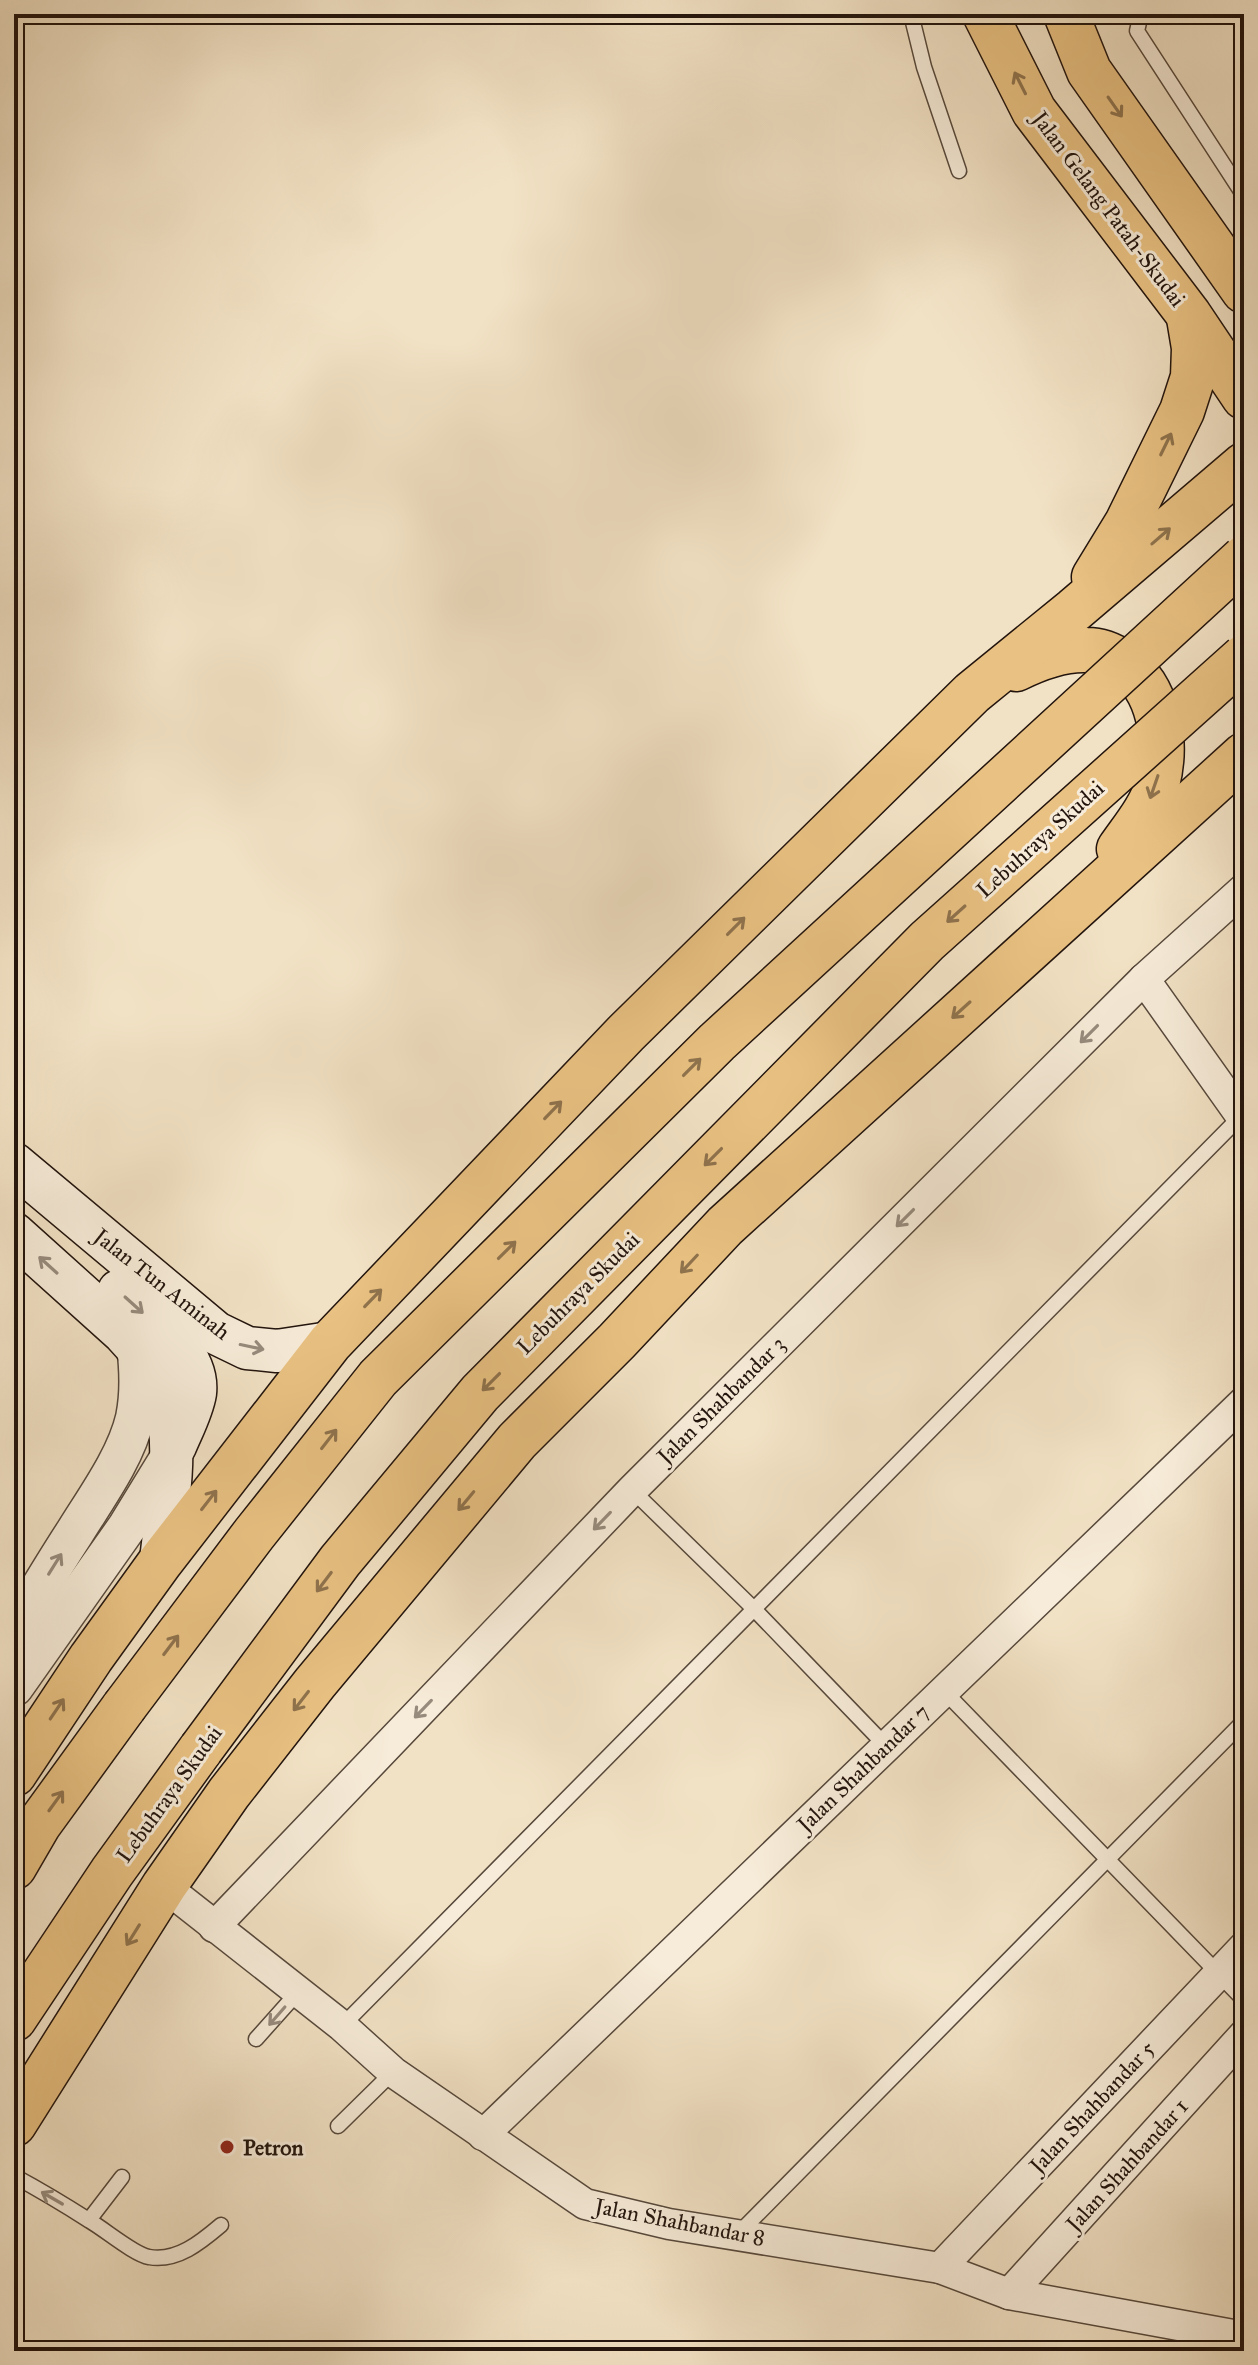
<svg xmlns="http://www.w3.org/2000/svg" width="1258" height="2365" font-family="'IM FELL Great Primer',serif">
  <style>
    .lines { fill: none; stroke-linecap: round; stroke-linejoin: round }
    .service-casing { stroke: #56483b; stroke-width: 17 }
    .minor-casing { stroke: #56483b; stroke-width: 33 }
    .tertiary-casing { stroke: #56483b; stroke-width: 41 }
    .secondary-casing { stroke: #22140d; stroke-width: 45 }
    .primary-casing { stroke: #22140d; stroke-width: 47 }
    .trunk-casing { stroke: #22140d; stroke-width: 47 }
    .service { stroke: #f7ecd9; stroke-width: 14 }
    .minor { stroke: #f7ecd9; stroke-width: 30 }
    .tertiary { stroke: #f7ecd9; stroke-width: 38 }
    .secondary { stroke: #f7ecd9; stroke-width: 42 }
    .primary { stroke: #e9c182; stroke-width: 44 }
    .trunk { stroke: #e9c182; stroke-width: 44 }
    .trunk-bridge-casing { stroke: #22140d; stroke-width: 47; stroke-linecap: butt }
    .trunk-bridge { stroke: #e9c182; stroke-width: 44 }
    .oneway { stroke: #8f734d }
    .oneway2 { stroke: #978b7d }
    .poi-dot { fill: #8f2418; stroke: #f7ecd9; stroke-width: 3 }
    .labels { text-anchor: middle; dominant-baseline: central; stroke-width: 6; stroke-linejoin: round; paint-order: stroke }
    .street-label { font-size: 22px; fill: #22140d; stroke: #f7ecd9 }
    .poi-label { font-size: 22px; font-weight: bold; fill: #22140d; stroke: #f7ecd9; text-anchor: start }
  </style>
  <rect width="100%" height="100%" fill="#f2e2c5"/>
  <filter id="stains"><feTurbulence type="fractalNoise" baseFrequency=".0025" numOctaves="4"/><feColorMatrix values="0 0 0 0 .2 0 0 0 0 .09 0 0 0 0 .02 0 0 0 .5 -.17"/></filter>
  <radialGradient id="worn" r=".72"><stop offset=".6" stop-color="#630" stop-opacity="0"/><stop offset="1" stop-color="#630" stop-opacity=".3"/></radialGradient>
  <g class="lines">
    <g class="service-casing">
      <g id="service">
        <path d="M911,14L924,67L959,171"/>
        <path d="M1141,14L1137,31L1244,196"/>
        <path d="M632,1490L753,1608L886,1746"/>
        <path d="M944,1691L1244,2000"/>
        <path d="M342,2026L1241,1116"/>
        <path d="M256,2039L298,1992"/>
        <path d="M338,2126L393,2072"/>
        <path d="M14,2176C40,2190 65,2205 90,2221C104,2229 135,2255 149,2257C177,2262 201,2242 221,2225"/>
        <path d="M89,2220L122,2177"/>
        <path d="M739,2233L1244,1721"/>
        <path d="M1181,2351L1199,2328"/>
      </g>
    </g>
    <g class="minor-casing">
      <g id="minor">
        <path d="M1144,979L1244,1120"/>
        <path d="M164,1886L342,2026L393,2072L585,2204L669,2224L940,2268L1009,2294L1244,2337"/>
        <path d="M214,1927L632,1490L1144,979L1244,889"/>
        <path d="M483,2135L1244,1402"/>
        <path d="M940,2268L1244,1947"/>
        <path d="M1009,2294L1244,2035"/>
      </g>
    </g>
    <g class="tertiary-casing">
      <g id="tertiary">
        <path d="M14,1631C34,1598 54,1564 75,1532C96,1498 126,1457 135,1418C140,1394 139,1369 136,1345"/>
        <path d="M14,1687L127,1527L173,1452"/>
      </g>
    </g>
    <g class="secondary-casing">
      <g id="secondary">
        <path d="M14,1164L216,1333L247,1348L277,1351L330,1343"/>
        <path d="M14,1234L124,1333C191,1402 170,1475 161,1561"/>
        <path d="M119,1291C146,1316 200,1351 195,1393C192,1411 182,1429 175,1446"/>
      </g>
    </g>
    <g class="primary-casing">
      <g id="primary">
        <path d="M985,14L1034,111L1189,315L1244,397"/>
        <path d="M1066,14L1089,71L1244,291"/>
        <path d="M1094,577L1127,523L1182,411L1193,377L1194,348L1189,318"/>
        <path d="M1016,669C1038,658 1062,649 1087,650C1100,650 1112,655 1122,662C1160,688 1168,742 1157,785C1151,808 1132,830 1119,849"/>
        <path d="M14,1774L91,1658L161,1561L330,1343L626,1033L972,693L1074,610L1244,465"/>
        <path d="M14,2124L164,1886L229,1793L315,1683L517,1441L617,1341L725,1226L1244,755"/>
      </g>
    </g>
    <g class="trunk-casing">
      <g id="trunk">
        <path d="M14,1867L39,1824L124,1707"/>
        <path d="M14,2019L112,1872L201,1749"/>
      </g>
    </g>
    <use href="#service" class="service"/>
    <use href="#minor" class="minor"/>
    <use href="#tertiary" class="tertiary"/>
    <use href="#secondary" class="secondary"/>
    <use href="#primary" class="primary"/>
    <use href="#trunk" class="trunk"/>
    <g class="trunk-bridge-casing">
      <g id="trunk-bridge">
        <path d="M124,1707L254,1534L378,1378L717,1042L1244,558"/>
        <path d="M201,1749L340,1561L480,1393L927,941L1244,657"/>
      </g>
    </g>
    <use href="#trunk-bridge" class="trunk-bridge"/>
  </g>
  <defs><path id="oneway-shaft" d="M-6 0H5M1.5-3L5.5 0L1.5 3" fill="none" stroke-width="1.6" stroke-linecap="round" stroke-linejoin="round" transform="scale(2)"/></defs>
  <g class="oneway">
    <use href="#oneway-shaft" transform="translate(1020 83) rotate(-117)"/>
    <use href="#oneway-shaft" transform="translate(1115 107) rotate(55)"/>
    <use href="#oneway-shaft" transform="translate(1166 444) rotate(-64)"/>
    <use href="#oneway-shaft" transform="translate(1161 536) rotate(-41)"/>
    <use href="#oneway-shaft" transform="translate(1154 787) rotate(109)"/>
    <use href="#oneway-shaft" transform="translate(956 914) rotate(138)"/>
    <use href="#oneway-shaft" transform="translate(736 926) rotate(-45)"/>
    <use href="#oneway-shaft" transform="translate(961 1010) rotate(138)"/>
    <use href="#oneway-shaft" transform="translate(692 1067) rotate(-45)"/>
    <use href="#oneway-shaft" transform="translate(553 1110) rotate(-46)"/>
    <use href="#oneway-shaft" transform="translate(713 1157) rotate(135)"/>
    <use href="#oneway-shaft" transform="translate(507 1250) rotate(-45)"/>
    <use href="#oneway-shaft" transform="translate(689 1264) rotate(133)"/>
    <use href="#oneway-shaft" transform="translate(373 1298) rotate(-46)"/>
    <use href="#oneway-shaft" transform="translate(491 1382) rotate(135)"/>
    <use href="#oneway-shaft" transform="translate(329 1439) rotate(-52)"/>
    <use href="#oneway-shaft" transform="translate(209 1500) rotate(-52)"/>
    <use href="#oneway-shaft" transform="translate(466 1501) rotate(130)"/>
    <use href="#oneway-shaft" transform="translate(324 1582) rotate(127)"/>
    <use href="#oneway-shaft" transform="translate(171 1645) rotate(-53)"/>
    <use href="#oneway-shaft" transform="translate(301 1701) rotate(128)"/>
    <use href="#oneway-shaft" transform="translate(57 1709) rotate(-56)"/>
    <use href="#oneway-shaft" transform="translate(56 1801) rotate(-54)"/>
    <use href="#oneway-shaft" transform="translate(133 1935) rotate(122)"/>
  </g>
  <g class="oneway2">
    <use href="#oneway-shaft" transform="translate(1089 1034) rotate(135)"/>
    <use href="#oneway-shaft" transform="translate(905 1218) rotate(135)"/>
    <use href="#oneway-shaft" transform="translate(48 1265) rotate(-138)"/>
    <use href="#oneway-shaft" transform="translate(134 1305) rotate(42)"/>
    <use href="#oneway-shaft" transform="translate(252 1347) rotate(12)"/>
    <use href="#oneway-shaft" transform="translate(602 1521) rotate(134)"/>
    <use href="#oneway-shaft" transform="translate(55 1564) rotate(-58)"/>
    <use href="#oneway-shaft" transform="translate(423 1709) rotate(134)"/>
    <use href="#oneway-shaft" transform="translate(277 2016) rotate(131)"/>
    <use href="#oneway-shaft" transform="translate(52 2198) rotate(-150)"/>
  </g>
  <circle class="poi-dot" cx="227" cy="2147" r="8"/>
  <g class="labels">
    <g class="street-label">
      <text transform="translate(1109 209) rotate(53)">Jalan Gelang Patah-Skudai</text>
      <text transform="translate(1040 839) rotate(-42)">Lebuhraya Skudai</text>
      <text transform="translate(162 1284) rotate(38)">Jalan Tun Aminah</text>
      <text transform="translate(578 1293) rotate(-45)">Lebuhraya Skudai</text>
      <text transform="translate(721 1400) rotate(-45)">Jalan Shahbandar 3</text>
      <text transform="translate(863 1768) rotate(-44)">Jalan Shahbandar 7</text>
      <text transform="translate(169 1794) rotate(-54)">Lebuhraya Skudai</text>
      <text transform="translate(1092 2107) rotate(-47)">Jalan Shahbandar 5</text>
      <text transform="translate(1127 2165) rotate(-48)">Jalan Shahbandar 1</text>
      <text transform="translate(680 2222) rotate(11)">Jalan Shahbandar 8</text>
    </g>
    <g class="poi-label">
      <text x="243" y="2147">Petron</text>
    </g>
  </g>
  <rect width="1258" height="2365" fill="none" stroke="#f2e2c5" stroke-width="48"/>
  <rect x="16" y="16" width="1226" height="2333" fill="none" stroke="#22140d" stroke-width="4"/>
  <rect x="24" y="24" width="1210" height="2317" fill="none" stroke="#22140d" stroke-width="2"/>
  <rect width="100%" height="100%" filter="url(#stains)"/>
  <rect width="100%" height="100%" fill="url(#worn)"/>
</svg>
